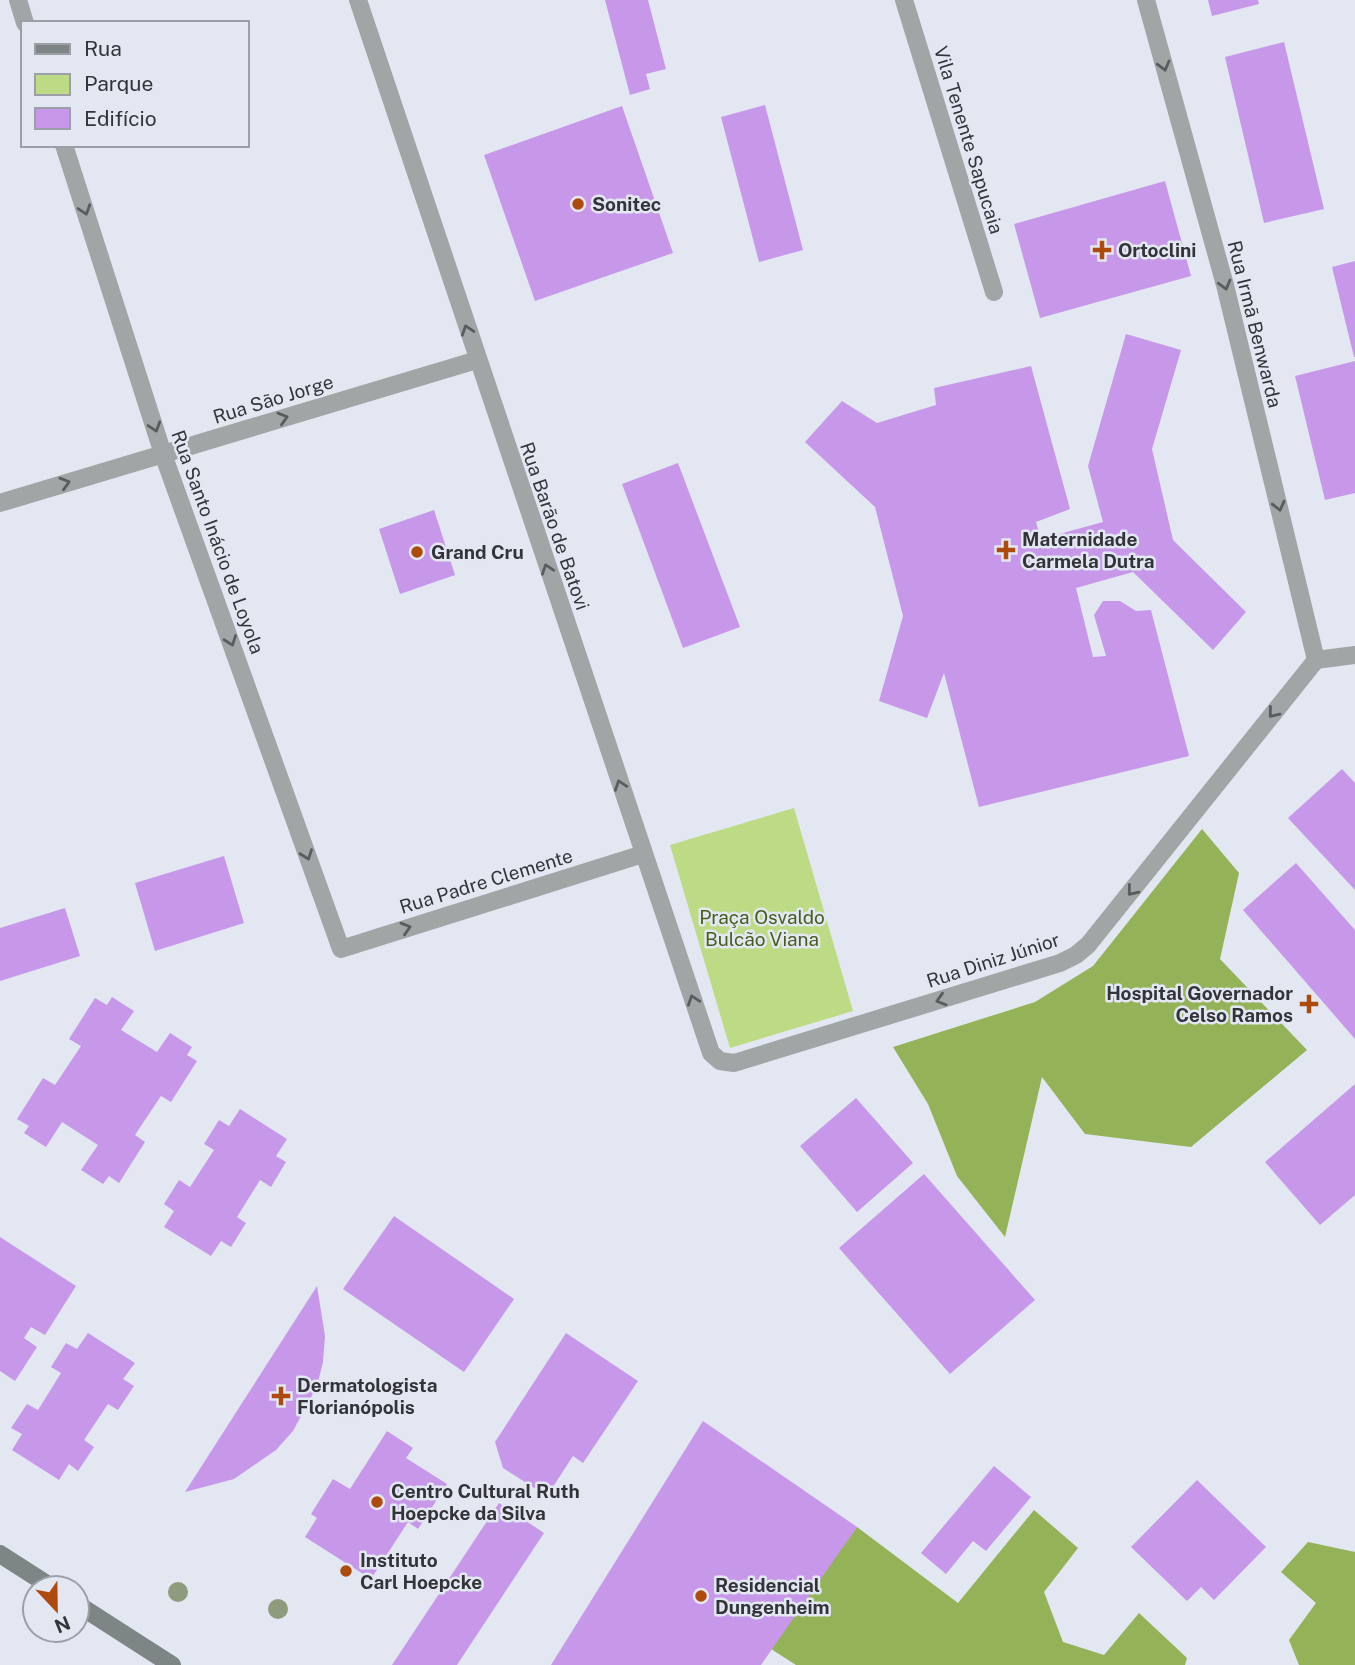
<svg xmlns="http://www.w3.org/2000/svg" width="1355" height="1665" font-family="'Public Sans',sans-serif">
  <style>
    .green { fill: #bcdb84 }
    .forest { fill: #94b257 }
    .building { fill: #c798e9 }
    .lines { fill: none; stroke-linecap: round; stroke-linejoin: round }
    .street { stroke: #a0a6a5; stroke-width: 18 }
    .secondary { stroke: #7d8685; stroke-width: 18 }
    .tree { fill: #8e9b7c }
    .oneway { stroke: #595c5f }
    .poi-dot { fill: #ad4b0f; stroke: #e3e7f2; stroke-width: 2.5 }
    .labels { text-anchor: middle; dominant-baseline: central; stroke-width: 5; stroke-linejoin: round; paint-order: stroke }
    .street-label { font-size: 19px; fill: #333439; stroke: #e3e7f2 }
    .poi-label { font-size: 19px; font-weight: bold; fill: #333439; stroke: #e3e7f2; text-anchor: start }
    .park-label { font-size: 19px; fill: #485c1c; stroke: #e3e7f2 }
  </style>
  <rect width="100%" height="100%" fill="#e3e7f2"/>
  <path class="green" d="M794,808L853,1011L730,1048L670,845Z"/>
  <g class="forest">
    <path d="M1202,829L1239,873L1220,959L1307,1050L1191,1147L1085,1134L1042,1077L1005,1237L957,1176L928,1104L893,1047L1035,1002L1093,966Z"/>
    <path d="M1034,1510L1078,1548L1044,1592L1063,1642L1104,1655L1139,1613L1187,1658L1185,1665H796L768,1647L857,1527L958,1603Z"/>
    <path d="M1308,1542L1355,1552V1665H1299L1289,1640L1316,1603L1281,1572Z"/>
  </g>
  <g class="building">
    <path d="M605,0H648L666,69L646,74L650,89L630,95Z"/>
    <path d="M1208,0H1258L1259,4L1212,16Z"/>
    <path d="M1284,42L1324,209L1264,223L1225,57Z"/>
    <path d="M765,105L803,250L759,262L721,117Z"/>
    <path d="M622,106L673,253L535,301L484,155Z"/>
    <path d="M1165,181L1191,276L1040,318L1014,224Z"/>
    <path d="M1355,261V357H1354L1332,267Z"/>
    <path d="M1126,334L1181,350L1152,449L1173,540L1246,612L1213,650L1133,572L1076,588L1093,657L1106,656L1094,615L1103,601H1120L1136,611L1151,610L1189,756L979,807L944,673L927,718L879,701L903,616L875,507L805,442L842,401L877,423L936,405L934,388L1031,366L1070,509L1036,522L1041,539L1103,522L1088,466Z"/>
    <path d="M1355,361V493L1325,500L1295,376Z"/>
    <path d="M678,463L740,627L683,648L622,484Z"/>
    <path d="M434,510L455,575L400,594L379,529Z"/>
    <path d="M1342,769L1355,783V890L1288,818Z"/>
    <path d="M224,856L244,923L155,951L135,883Z"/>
    <path d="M1296,863L1355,930V1039L1243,910Z"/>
    <path d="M65,908L80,956L0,981V928Z"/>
    <path d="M112,997L134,1011L121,1030L157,1052L170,1033L192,1047L187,1055L197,1061L171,1102L161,1096L135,1135L145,1142L119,1183L109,1176L103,1184L81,1170L98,1145L62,1122L46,1147L24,1133L29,1126L17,1119L43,1078L55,1085L81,1046L69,1039L95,998L107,1005Z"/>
    <path d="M1355,1084V1195L1320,1225L1265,1162Z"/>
    <path d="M856,1098L913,1163L857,1212L800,1146Z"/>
    <path d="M240,1109L287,1139L276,1156L286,1162L271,1187L260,1180L237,1217L246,1223L231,1247L221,1241L211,1256L164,1227L174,1211L164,1204L179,1180L190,1187L214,1150L204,1144L219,1120L229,1126Z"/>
    <path d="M924,1174L1035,1300L950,1374L839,1248Z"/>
    <path d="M394,1216L514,1299L464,1372L343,1289Z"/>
    <path d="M0,1237L76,1286L45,1335L31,1327L24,1338L37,1347L15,1381L0,1371Z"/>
    <path d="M317,1286L325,1336L323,1362L317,1386L293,1431L276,1450L234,1479L185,1492Z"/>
    <path d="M88,1333L135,1363L123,1379L134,1386L118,1410L108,1404L84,1440L94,1447L78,1471L69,1464L59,1480L12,1450L22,1434L11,1428L27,1404L38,1410L61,1373L51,1367L66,1343L77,1349Z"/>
    <path d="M566,1333L638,1381L583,1463L573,1456L547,1496L503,1468L495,1442Z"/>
    <path d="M703,1421L857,1527L761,1665H551Z"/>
    <path d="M387,1431L413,1448L406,1458L447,1484L418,1529L408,1522L371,1579L305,1537L317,1518L311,1514L333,1479L350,1489Z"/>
    <path d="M994,1466L1031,1497L986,1551L973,1541L946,1574L921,1553Z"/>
    <path d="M1197,1480L1266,1547L1214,1600L1201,1587L1187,1601L1131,1547Z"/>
    <path d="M499,1503L544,1533L457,1665H392Z"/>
  </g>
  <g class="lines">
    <g class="street">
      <path d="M18,0L25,23"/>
      <path d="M358,0L711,1053L720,1061L734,1063L1060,963L1076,955L1088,945L1316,660"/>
      <path d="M904,0L994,292"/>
      <path d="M1146,0L1225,285L1316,660"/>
      <path d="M64,145L163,454L341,949L643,854"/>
      <path d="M0,503L477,360"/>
      <path d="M1316,660L1355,655"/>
    </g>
    <g class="secondary">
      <path d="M0,1554L53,1588"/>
      <path d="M77,1604L172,1665"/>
    </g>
  </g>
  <g class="tree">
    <circle cx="178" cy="1592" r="10"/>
    <circle cx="278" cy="1609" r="10"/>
  </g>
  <defs><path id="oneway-chevron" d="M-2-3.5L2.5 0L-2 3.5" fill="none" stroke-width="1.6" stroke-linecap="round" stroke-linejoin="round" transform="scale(1.75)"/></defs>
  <g class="oneway">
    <use href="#oneway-chevron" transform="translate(1164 66) rotate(75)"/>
    <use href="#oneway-chevron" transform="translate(85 210) rotate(72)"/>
    <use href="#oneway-chevron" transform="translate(1225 285) rotate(75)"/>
    <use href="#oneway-chevron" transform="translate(467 330) rotate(-108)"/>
    <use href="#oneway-chevron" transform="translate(283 418) rotate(-17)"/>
    <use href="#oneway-chevron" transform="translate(155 427) rotate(72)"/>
    <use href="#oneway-chevron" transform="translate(65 483) rotate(-17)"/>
    <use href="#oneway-chevron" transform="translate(1279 506) rotate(76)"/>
    <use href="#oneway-chevron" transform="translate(547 569) rotate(-109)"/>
    <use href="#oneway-chevron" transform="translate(231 641) rotate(70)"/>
    <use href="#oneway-chevron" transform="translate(1273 713) rotate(129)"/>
    <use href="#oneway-chevron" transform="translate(620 785) rotate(-109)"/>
    <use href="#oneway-chevron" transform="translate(307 855) rotate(70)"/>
    <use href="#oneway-chevron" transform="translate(1132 891) rotate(129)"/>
    <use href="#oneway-chevron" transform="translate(406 928) rotate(-17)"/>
    <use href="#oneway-chevron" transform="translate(693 1000) rotate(-109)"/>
    <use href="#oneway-chevron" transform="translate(941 1000) rotate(163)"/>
  </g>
  <g class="poi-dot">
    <circle cx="578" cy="204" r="7"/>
    <path d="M1098.5 239.5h7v7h7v7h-7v7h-7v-7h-7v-7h7z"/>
    <path d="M1002.5 539.5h7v7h7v7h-7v7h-7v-7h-7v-7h7z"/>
    <circle cx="417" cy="552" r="7"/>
    <path d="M1305.5 993.5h7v7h7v7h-7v7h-7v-7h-7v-7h7z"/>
    <path d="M277.5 1385.5h7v7h7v7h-7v7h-7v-7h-7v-7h7z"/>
    <circle cx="377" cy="1502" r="7"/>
    <circle cx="346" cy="1571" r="7"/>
    <circle cx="701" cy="1596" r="7"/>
  </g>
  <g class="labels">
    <g class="street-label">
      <text transform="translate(969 140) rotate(73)">Vila Tenente Sapucaia</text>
      <text transform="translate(1255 324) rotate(76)">Rua Irmã Benwarda</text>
      <text transform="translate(273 399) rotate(-17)">Rua São Jorge</text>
      <text transform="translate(555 526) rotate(71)">Rua Barão de Batovi</text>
      <text transform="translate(218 542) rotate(70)">Rua Santo Inácio de Loyola</text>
      <text transform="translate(486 881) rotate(-17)">Rua Padre Clemente</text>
      <text transform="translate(993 960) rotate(-18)">Rua Diniz Júnior</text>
    </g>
    <g class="poi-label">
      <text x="592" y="204">Sonitec</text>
      <text x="1118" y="250">Ortoclini</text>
      <text x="1022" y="539">Maternidade<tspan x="1022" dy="22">Carmela Dutra</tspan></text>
      <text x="431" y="552">Grand Cru</text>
      <text x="1293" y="993" text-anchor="end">Hospital Governador<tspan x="1293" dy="22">Celso Ramos</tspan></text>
      <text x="297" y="1385">Dermatologista<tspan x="297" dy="22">Florianópolis</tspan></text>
      <text x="391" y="1491">Centro Cultural Ruth<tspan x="391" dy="22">Hoepcke da Silva</tspan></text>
      <text x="360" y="1560">Instituto<tspan x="360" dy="22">Carl Hoepcke</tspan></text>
      <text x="715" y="1585">Residencial<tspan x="715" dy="22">Dungenheim</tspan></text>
    </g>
    <g class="park-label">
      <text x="762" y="917">Praça Osvaldo<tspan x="762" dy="22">Bulcão Viana</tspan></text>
    </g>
  </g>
  <rect x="21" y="21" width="228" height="126" fill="#e3e7f2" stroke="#9d9fa8" stroke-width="2"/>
  <rect x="35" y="44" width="35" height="10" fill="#7d8685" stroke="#9d9fa8" stroke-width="2"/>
  <text x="84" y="56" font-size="21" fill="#333439">Rua</text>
  <rect x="35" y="74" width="35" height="21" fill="#bcdb84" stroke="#9d9fa8" stroke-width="2"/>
  <text x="84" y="91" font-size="21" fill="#333439">Parque</text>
  <rect x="35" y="108" width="35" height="21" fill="#c798e9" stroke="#9d9fa8" stroke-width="2"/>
  <text x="84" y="126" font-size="21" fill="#333439">Edifício</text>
  <g transform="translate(56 1609) rotate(158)"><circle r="33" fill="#e3e7f2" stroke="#9d9fa8" stroke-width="2"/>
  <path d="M0-5L12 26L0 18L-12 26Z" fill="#ad4b0f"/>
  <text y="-10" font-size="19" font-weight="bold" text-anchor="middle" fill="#333439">N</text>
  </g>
</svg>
